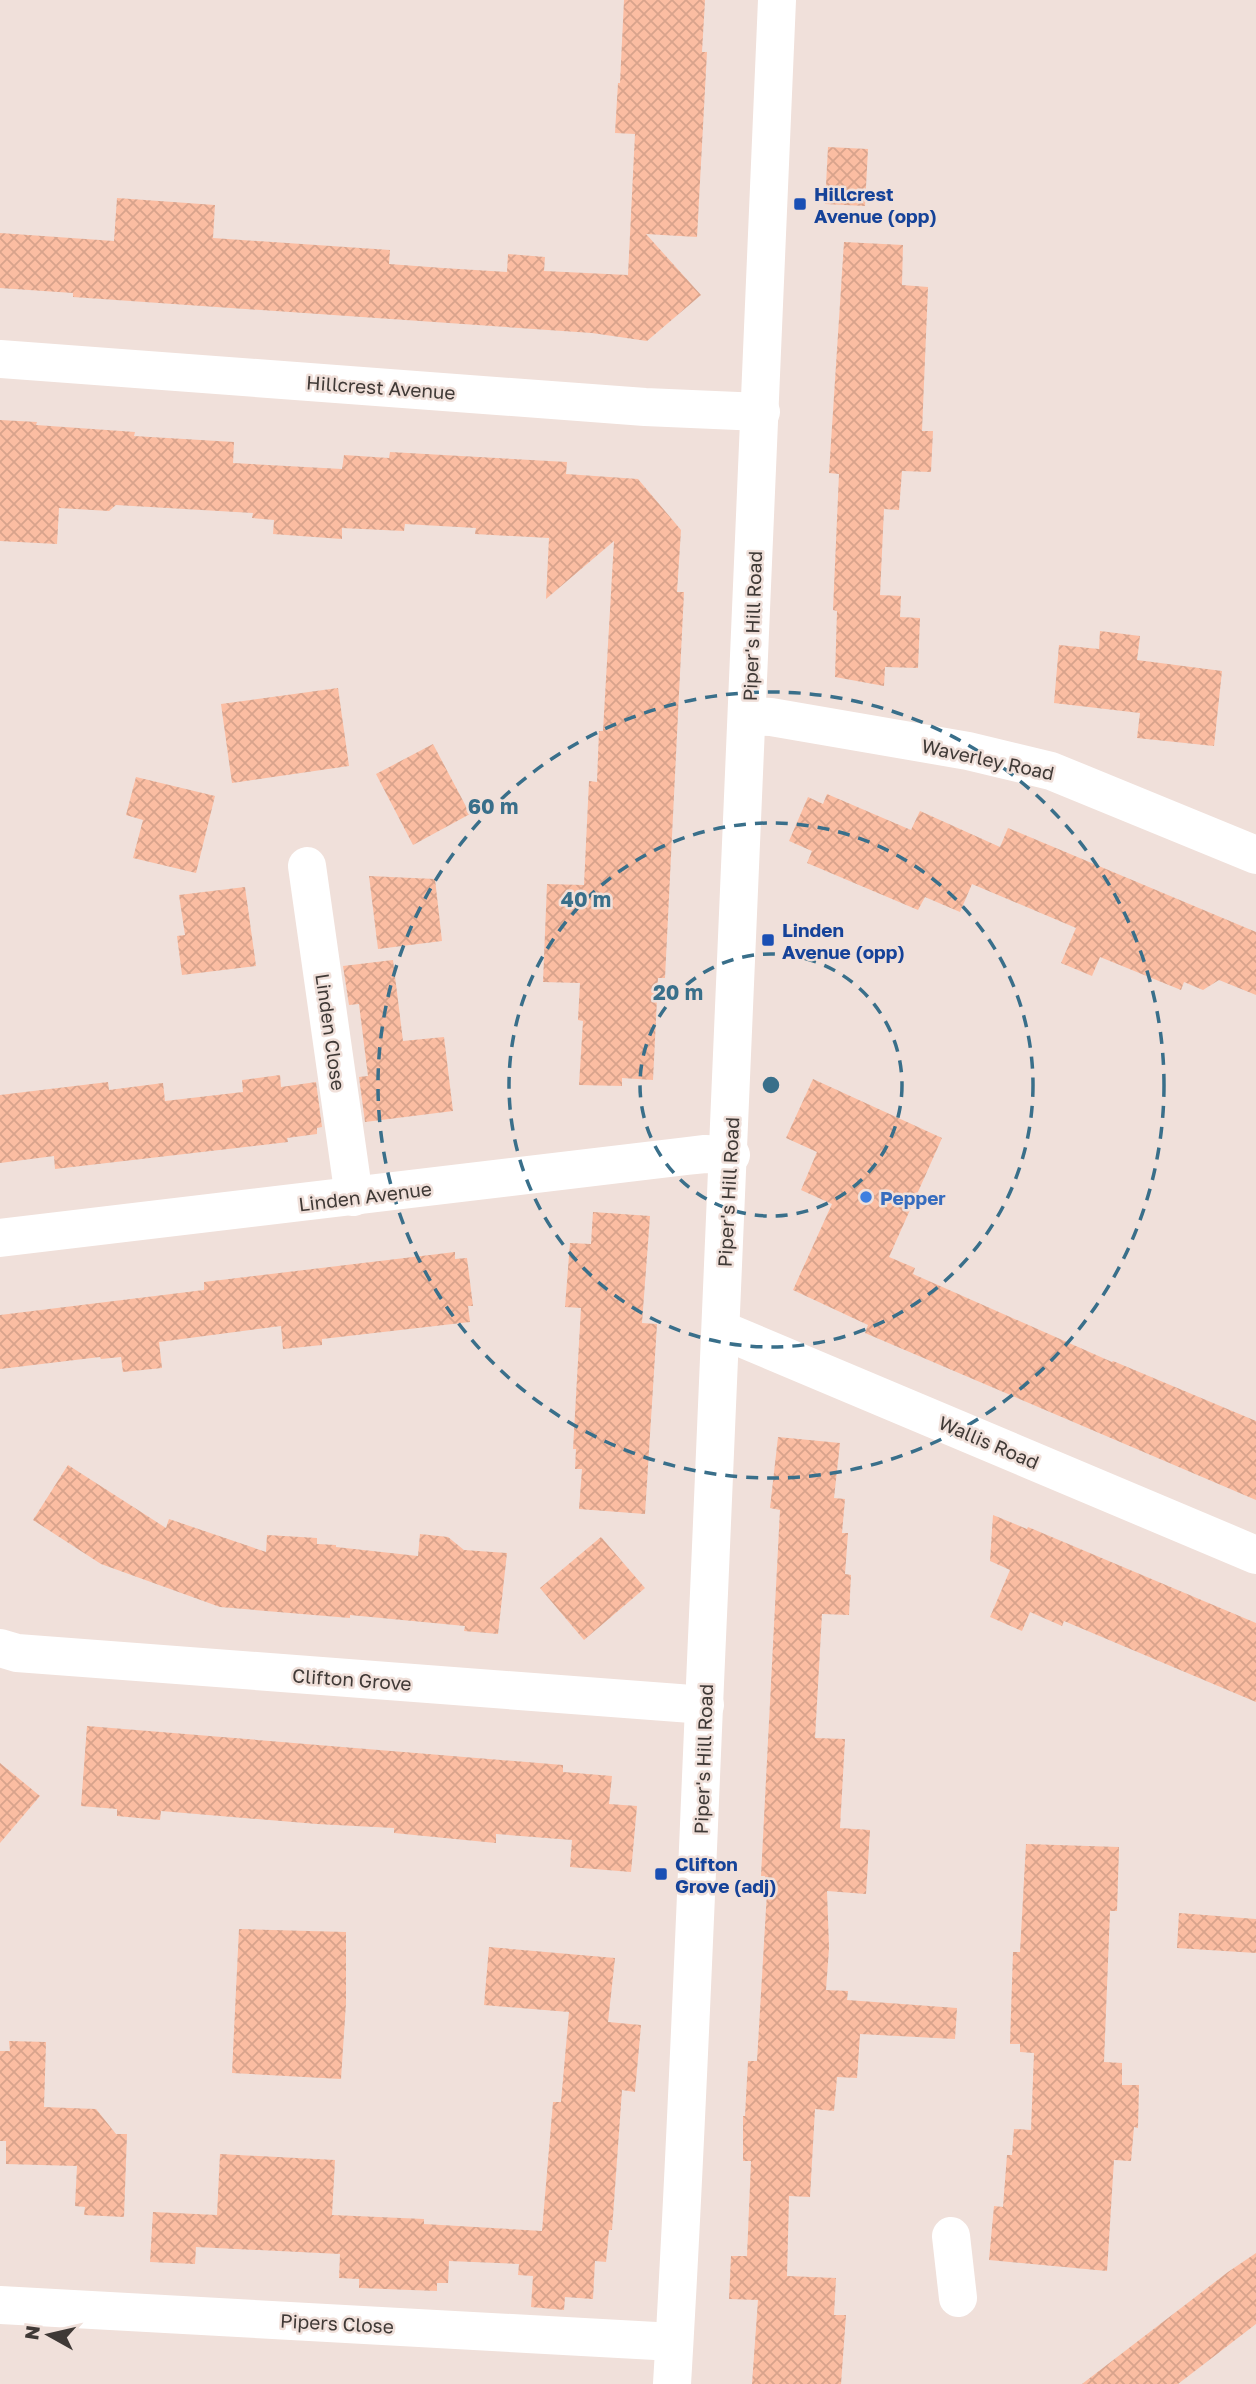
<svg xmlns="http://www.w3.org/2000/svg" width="1256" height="2384" font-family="'Golos Text',sans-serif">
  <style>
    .building { fill: url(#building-cross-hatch) }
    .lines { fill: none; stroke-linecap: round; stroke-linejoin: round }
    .minor { stroke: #fff; stroke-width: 38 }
    .ring { fill: none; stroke: #396f8a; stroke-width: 3.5; stroke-dasharray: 12 9 }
    .transit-dot { fill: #1a4fb4; stroke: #f0e0da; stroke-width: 2.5 }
    .shop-dot { fill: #3f7fe0; stroke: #f0e0da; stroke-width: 2.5 }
    .labels { text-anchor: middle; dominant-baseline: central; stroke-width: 5; stroke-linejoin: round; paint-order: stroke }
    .transit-label { font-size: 19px; font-weight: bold; fill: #164399; stroke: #f0e0da; text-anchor: start }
    .street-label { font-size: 19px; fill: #3f3936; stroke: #f0e0da }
    .shop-label { font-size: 19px; font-weight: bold; fill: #366cbe; stroke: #f0e0da; text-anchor: start }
    .centre { fill: #396f8a; stroke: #f0e0da; stroke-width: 3.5 }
    .ring-label { font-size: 21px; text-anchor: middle; font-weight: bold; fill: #396f8a; stroke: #f0e0da; stroke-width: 5; stroke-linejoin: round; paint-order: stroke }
  </style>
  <defs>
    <pattern id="building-cross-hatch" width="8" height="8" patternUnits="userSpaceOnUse" patternTransform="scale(1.75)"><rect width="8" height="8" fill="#fbbda2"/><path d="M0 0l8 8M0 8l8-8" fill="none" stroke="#d8a38c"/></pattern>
  </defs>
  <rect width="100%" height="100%" fill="#f0e0da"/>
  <g class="building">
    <path d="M624,0H705L702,52H707L697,237L646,234L701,295L647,341L592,333L73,297V293L0,288V233L114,241L117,198L215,205L213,238L390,250L389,264L443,268L507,272L508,254L545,257L544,271L628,275L635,134L615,133L618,83H620Z"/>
    <path d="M828,147L868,149L865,206L825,204Z"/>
    <path d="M844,242L903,245L902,285L928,287L922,431H933L931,472L902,471L899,510L884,509L880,595L901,596L900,617L920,618L918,668L885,667L884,686L835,677L837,611L833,610L839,474L829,473Z"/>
    <path d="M0,420L37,422L36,425L135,432L134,436L234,442L233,463L342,469L344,455L389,458L390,452L567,462L566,474L638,479L681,530L677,592H684L665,978H658L653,1080L622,1078V1086L579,1085L583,1021L578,1020L580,983L543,982L547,884L584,885L589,781L597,782L599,731H603L614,541L546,599L549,538L475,534L476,528L405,524L404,531L342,528V539L273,534L274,520L252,518L253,513L116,505L109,511L59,508L57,544L0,541Z"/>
    <path d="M1100,631L1140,636L1137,660L1222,671L1214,746L1137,738L1140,713L1054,703L1059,645L1099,649Z"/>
    <path d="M338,688L349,766L232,783L221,704Z"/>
    <path d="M433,744L470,814L413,845L376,774Z"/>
    <path d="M136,777L215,796L196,873L133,858L143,820L126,815Z"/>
    <path d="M827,794L911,830L920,811L1000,847L1008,828L1256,932V995L1219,980L1203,990L1184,982L1181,990L1100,957L1092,976L1061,963L1076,928L972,884L960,912L925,897L918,910L807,863L812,851L789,841L808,797L823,804Z"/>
    <path d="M369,876L435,879L442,941L378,949Z"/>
    <path d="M245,887L256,966L182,975L177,936L185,935L179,895Z"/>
    <path d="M393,960L403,1041L444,1037L453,1111L365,1122L359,1077L368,1076L359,1004L349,1005L343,966Z"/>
    <path d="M280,1075L281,1087L316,1082L322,1127L317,1128V1134L287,1138L288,1142L55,1169L54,1156L0,1163V1095L108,1082L109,1090L163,1083L165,1101L243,1092L242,1080Z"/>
    <path d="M813,1079L942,1138L889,1257L915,1268L913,1274L1112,1362L1113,1361L1256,1421V1500L865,1333L868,1325L793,1290L832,1204L801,1190L817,1152L786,1138Z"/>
    <path d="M593,1212L650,1216L642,1323L657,1324L645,1514L579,1509L582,1469H575L576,1449H573L581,1308L565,1307L570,1243L591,1244Z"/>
    <path d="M455,1252V1259L467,1258L473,1306H468L470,1322L322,1339V1345L283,1349L281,1326L159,1342L162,1368L123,1372L121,1357L101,1359L100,1357L0,1369V1315L204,1290V1282Z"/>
    <path d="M778,1437L840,1443L834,1498L845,1499L842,1533H848L845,1574L851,1575L849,1615L822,1614L815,1738L845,1739L840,1828L870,1830L866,1894L827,1891L829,1948L826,1990L848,1991L847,2000L957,2008L955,2039L860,2034L857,2078L837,2077L834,2111L815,2109L810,2197L789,2196L787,2276L836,2278L834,2315H846L841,2384H752L758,2300L729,2299L731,2256H747L751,2161H743V2116H745L748,2061H757L767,1892H764L765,1876H761L780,1510L770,1508Z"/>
    <path d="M68,1465L166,1528L169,1519L266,1552L267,1535L317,1538V1544L336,1545V1547L418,1556L420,1534L448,1537L464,1550L507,1553L498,1634L464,1631L465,1626L350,1615V1618L220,1607L101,1564L33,1520Z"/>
    <path d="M993,1515L1027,1529L1028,1527L1256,1623V1702L1064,1621L1062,1626L1030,1612L1022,1631L990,1617L1010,1570L990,1561Z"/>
    <path d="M601,1537L645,1588L584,1640L540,1588Z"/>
    <path d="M87,1726L563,1765V1772L612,1776L609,1804L637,1806L631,1872L570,1867L572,1840L496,1834V1843L394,1833V1828L317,1824L161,1811L160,1820L117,1816V1809L81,1806Z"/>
    <path d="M0,1763L40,1796L0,1843Z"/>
    <path d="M1026,1844L1119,1847L1117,1911H1110L1104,2062L1122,2063V2085H1139L1138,2128L1134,2127L1131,2161L1114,2160L1107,2271L989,2260L994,2206L1003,2207L1007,2155H1012L1014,2129L1031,2130L1034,2053L1020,2052V2044H1010L1013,1952H1020Z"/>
    <path d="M1179,1913L1256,1919V1953L1177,1948Z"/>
    <path d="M239,1929L346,1932V2003L341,2079L232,2073Z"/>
    <path d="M489,1947L615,1958L608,2022L641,2025L635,2092L622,2090L612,2230H609L606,2262L595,2261L593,2299L565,2297L564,2310L531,2307L533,2276L518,2275L519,2264L449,2261L448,2283H437V2291L359,2288V2279L339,2278L340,2254L196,2247L195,2264L150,2262L153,2212L217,2215L220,2154L335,2160L332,2215L424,2219V2224L542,2231L553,2102H561L569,2012L484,2005Z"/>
    <path d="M9,2041L46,2042L44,2107L96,2109L116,2134H127L124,2217L84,2215L85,2207L75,2206L77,2166L6,2164V2141H0V2051H10Z"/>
    <path d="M1256,2253V2324L1178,2384H1082L1228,2272Z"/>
  </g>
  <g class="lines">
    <g class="minor">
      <path d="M0,359L645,407L761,412"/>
      <path d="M748,716L771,717L968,751L1051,771L1256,855"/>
      <path d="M307,866L354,1197"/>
      <path d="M0,1238L687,1156L705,1154L731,1155"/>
      <path d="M722,1330L1256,1555"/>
      <path d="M0,1648L17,1653L705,1705"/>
      <path d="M951,2236L958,2298"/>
      <path d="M0,2305L674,2342"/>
      <path d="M672,2384C688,2121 697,1857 709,1593C734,1062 757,531 777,0"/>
    </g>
  </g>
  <g class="ring">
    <circle cx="771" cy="1085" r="131"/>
    <circle cx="771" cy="1085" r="262"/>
    <circle cx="771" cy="1085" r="393"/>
  </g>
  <g class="transit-dot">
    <rect x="793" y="197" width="14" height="14" rx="3.5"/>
    <rect x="761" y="933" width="14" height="14" rx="3.5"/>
    <rect x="654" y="1867" width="14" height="14" rx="3.5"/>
  </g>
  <circle class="shop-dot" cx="866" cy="1197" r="7"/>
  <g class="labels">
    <g class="transit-label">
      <text x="814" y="193">Hillcrest<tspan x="814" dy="22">Avenue (opp)</tspan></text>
      <text x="782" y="929">Linden<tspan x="782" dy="22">Avenue (opp)</tspan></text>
      <text x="675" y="1863">Clifton<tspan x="675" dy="22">Grove (adj)</tspan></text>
    </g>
    <g class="street-label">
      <text transform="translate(381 387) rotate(4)">Hillcrest Avenue</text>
      <text transform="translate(752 626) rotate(-88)">Piper's Hill Road</text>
      <text transform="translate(988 759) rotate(12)">Waverley Road</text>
      <text transform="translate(331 1032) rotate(82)">Linden Close</text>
      <text transform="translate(728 1192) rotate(-87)">Piper's Hill Road</text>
      <text transform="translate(365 1196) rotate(-7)">Linden Avenue</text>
      <text transform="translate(989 1442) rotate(23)">Wallis Road</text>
      <text transform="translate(352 1679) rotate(4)">Clifton Grove</text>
      <text transform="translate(703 1759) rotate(-88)">Piper's Hill Road</text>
      <text transform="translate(337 2323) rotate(3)">Pipers Close</text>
    </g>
    <g class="shop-label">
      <text x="880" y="1197">Pepper</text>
    </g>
  </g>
  <circle cx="771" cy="1085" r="10" class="centre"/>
  <g class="ring-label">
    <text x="493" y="814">60 m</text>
    <text x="586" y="907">40 m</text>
    <text x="678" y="1000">20 m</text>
  </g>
  <g transform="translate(49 2335) rotate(278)" stroke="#f0e0da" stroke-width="5" paint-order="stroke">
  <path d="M0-5L12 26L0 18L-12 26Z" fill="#3f3936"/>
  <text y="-10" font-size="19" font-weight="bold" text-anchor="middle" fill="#3f3936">N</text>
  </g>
</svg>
